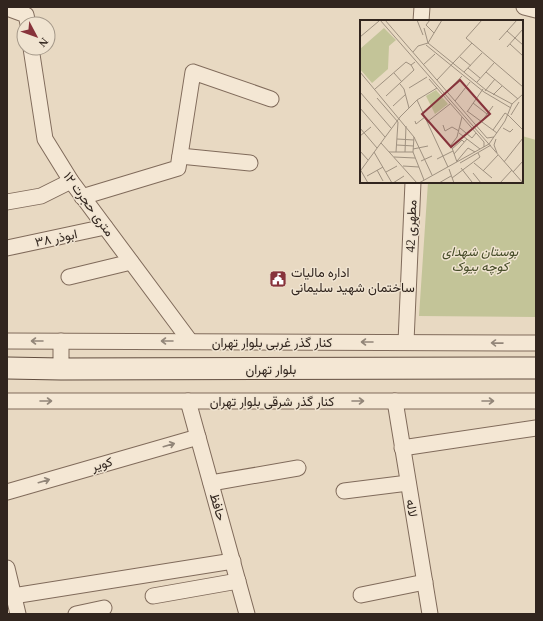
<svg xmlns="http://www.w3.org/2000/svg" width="543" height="621" font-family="'Times New Roman',Vazirmatn,serif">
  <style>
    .green { fill: #c3c498 }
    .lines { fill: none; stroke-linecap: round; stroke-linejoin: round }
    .street-casing { stroke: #806b5b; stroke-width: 17 }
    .secondary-casing { stroke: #614d3f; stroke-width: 23 }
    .street { stroke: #f4e7d4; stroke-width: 15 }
    .secondary { stroke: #f4e7d4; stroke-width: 21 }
    .oneway { stroke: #928679 }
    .labels { text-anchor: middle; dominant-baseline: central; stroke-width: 3; stroke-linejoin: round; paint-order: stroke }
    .street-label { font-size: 13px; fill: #31251e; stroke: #f0e4d1 }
    .park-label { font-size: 13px; font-style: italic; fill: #454b27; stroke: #f0e4d1 }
    .poi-label { font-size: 13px; fill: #31251e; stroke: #f0e4d1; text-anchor: start }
    .inset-road { fill: none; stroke: #9f9180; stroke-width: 1 }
    .view { fill: #87333b; fill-opacity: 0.15; stroke: #87333b; stroke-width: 2 }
    .inset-edge { fill: none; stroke: #31251e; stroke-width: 2 }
  </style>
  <rect width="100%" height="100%" fill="#e8d9c2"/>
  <path class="green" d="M522,136L536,140V317L419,316L428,182H522Z"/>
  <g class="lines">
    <g class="street-casing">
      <g id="street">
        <path d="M524,7L536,10"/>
        <path d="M7,8L26,15L28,24"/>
        <path d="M421,21L422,7"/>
        <path d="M31,48L45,139L71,181L190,341"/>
        <path d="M180,156L250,163"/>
        <path d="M82,197L178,168L193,72L271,99"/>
        <path d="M7,202L41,196L71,181"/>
        <path d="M7,248L105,227"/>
        <path d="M69,277L131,262"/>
        <path d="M7,341L536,343"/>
        <path d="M406,342L413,182"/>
        <path d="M61,369V341"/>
        <path d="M7,401H536"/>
        <path d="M188,401L247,614"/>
        <path d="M395,401L430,614"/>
        <path d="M402,448L536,428"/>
        <path d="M211,483L298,468"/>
        <path d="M344,491L408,483"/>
        <path d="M7,492L198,437"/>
        <path d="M7,568L18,614"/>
        <path d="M361,595L425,582"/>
        <path d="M13,596L233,561"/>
        <path d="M153,596L238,581"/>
        <path d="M76,614L104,608"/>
      </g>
    </g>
    <g class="secondary-casing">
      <path id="secondary" d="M7,368L61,369L536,368"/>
    </g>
    <use href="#street" class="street"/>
    <use href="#secondary" class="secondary"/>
  </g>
  <defs><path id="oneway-shaft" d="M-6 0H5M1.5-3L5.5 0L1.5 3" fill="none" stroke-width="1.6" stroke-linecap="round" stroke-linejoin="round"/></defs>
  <g class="oneway">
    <use href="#oneway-shaft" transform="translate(37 341) rotate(-180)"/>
    <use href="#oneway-shaft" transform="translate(167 341) rotate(-180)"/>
    <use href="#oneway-shaft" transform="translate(367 342) rotate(-180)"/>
    <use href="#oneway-shaft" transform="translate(497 343) rotate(-179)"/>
    <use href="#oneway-shaft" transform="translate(46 401)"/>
    <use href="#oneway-shaft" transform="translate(358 401)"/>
    <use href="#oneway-shaft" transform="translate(488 401)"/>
    <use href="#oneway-shaft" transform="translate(169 445) rotate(-16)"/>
    <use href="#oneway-shaft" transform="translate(44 481) rotate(-16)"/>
  </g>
  <defs>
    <g id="civic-square" transform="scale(0.9)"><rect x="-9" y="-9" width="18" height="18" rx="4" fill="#87333b" stroke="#f0e4d1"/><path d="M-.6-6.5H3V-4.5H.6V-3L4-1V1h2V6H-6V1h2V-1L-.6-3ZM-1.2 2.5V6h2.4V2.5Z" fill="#fff"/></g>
  </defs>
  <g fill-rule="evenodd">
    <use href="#civic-square" x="278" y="279"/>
  </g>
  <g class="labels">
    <g class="street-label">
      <text transform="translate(89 204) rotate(54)">۱۲ متری حجرت</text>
      <text transform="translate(411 226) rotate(-88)">مطهری 42</text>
      <text transform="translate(56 238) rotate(-12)">۳۸ ابوذر</text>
      <text x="272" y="342">کنار گذر غربی بلوار تهران</text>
      <text x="271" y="369">بلوار تهران</text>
      <text x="272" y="401">کنار گذر شرقی بلوار تهران</text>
      <text transform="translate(102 464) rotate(-16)">کویر</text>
      <text transform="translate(218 507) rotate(74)">حافظ</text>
      <text transform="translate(412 508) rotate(81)">لاله</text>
    </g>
    <g class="park-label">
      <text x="480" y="251">بوستان شهدای<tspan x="480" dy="15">کوچه بیوک</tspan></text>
    </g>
    <g class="poi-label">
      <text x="291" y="272">اداره مالیات<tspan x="291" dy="15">ساختمان شهید سلیمانی</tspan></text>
    </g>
  </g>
  <g transform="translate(360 20)">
    <rect width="163" height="163" fill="#e8d9c2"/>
    <path d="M24,8L36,20L29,26L28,49L12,63L0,49V29ZM76,70L88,84L75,94L66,76Z" fill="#c3c498"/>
    <path class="inset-road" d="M20,0L163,163M25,0L127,118L134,117M57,0L63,15M70,0L66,5L74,13M122,0L106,18L163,67M64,8L68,23L126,70L152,84M147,11L163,25M0,17L19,1M139,20L157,0M150,24L163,36M66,25L124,72L151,88M147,27L163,9M53,32L58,26L68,23L82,0M100,37L111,46M63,45L75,34M108,48L120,58M0,52L54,117L72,155M104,52L122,33M126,52L158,79M34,53L42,62M69,59L124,122V127M77,60L112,23M117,62L134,43M40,64L44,69L49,88M49,68L67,57M15,69L46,42L51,45M125,71L135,59M0,72L31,108M87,72L102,56M133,75L142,66M26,76L54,50L51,45L55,42M17,78L38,102L36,132M57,80L88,147M95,81L110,62M113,83L127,94M33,86L46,74M0,88L25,117M107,91L137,113M107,92L123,69M148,95L163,110M151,95L159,82M55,101L56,104L65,97M122,101L133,86M67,102L90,84M83,105L85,111L92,107L99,111M0,108L17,128M100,108L112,118L116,113M143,108L150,112L153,109M133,110L145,93L148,95M99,113L120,129M0,116L11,107M54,117L53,132L64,160M37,119L54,120M136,119L134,125L137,133M21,123L57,163M37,125L54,126M53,129L68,126M92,129L102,120L104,122M0,131L8,140M14,132L32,163M29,132H53M45,132L46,106M94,134L107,119M34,137L55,138M77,139L93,131M61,141L72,136M97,141L108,128L115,132M97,142L91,125L97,117L102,97M144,142L163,118M100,143L131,125M114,143L132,158M43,146L59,147M101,148L112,162M0,149L8,163M89,149L94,163M1,150L40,97L57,80L77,68M17,150L23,161M123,151L138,135M26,152L37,146M153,152L163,141M113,153L121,163M7,156L23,147M92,158L120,137L118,133M33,163L44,156M59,163L129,124L145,101L152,84L163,74M79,163L91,156M140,163L152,150"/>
    <path class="view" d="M100,60L130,94L91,127L62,94Z"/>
    <rect width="163" height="163" class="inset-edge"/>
  </g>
  <rect width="543" height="621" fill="none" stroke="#31251e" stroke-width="16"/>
  <g transform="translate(36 36) rotate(131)"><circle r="19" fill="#f0e4d1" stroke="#a49889"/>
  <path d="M0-3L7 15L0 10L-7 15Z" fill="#87333b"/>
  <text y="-6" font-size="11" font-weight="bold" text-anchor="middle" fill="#31251e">N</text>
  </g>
</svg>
